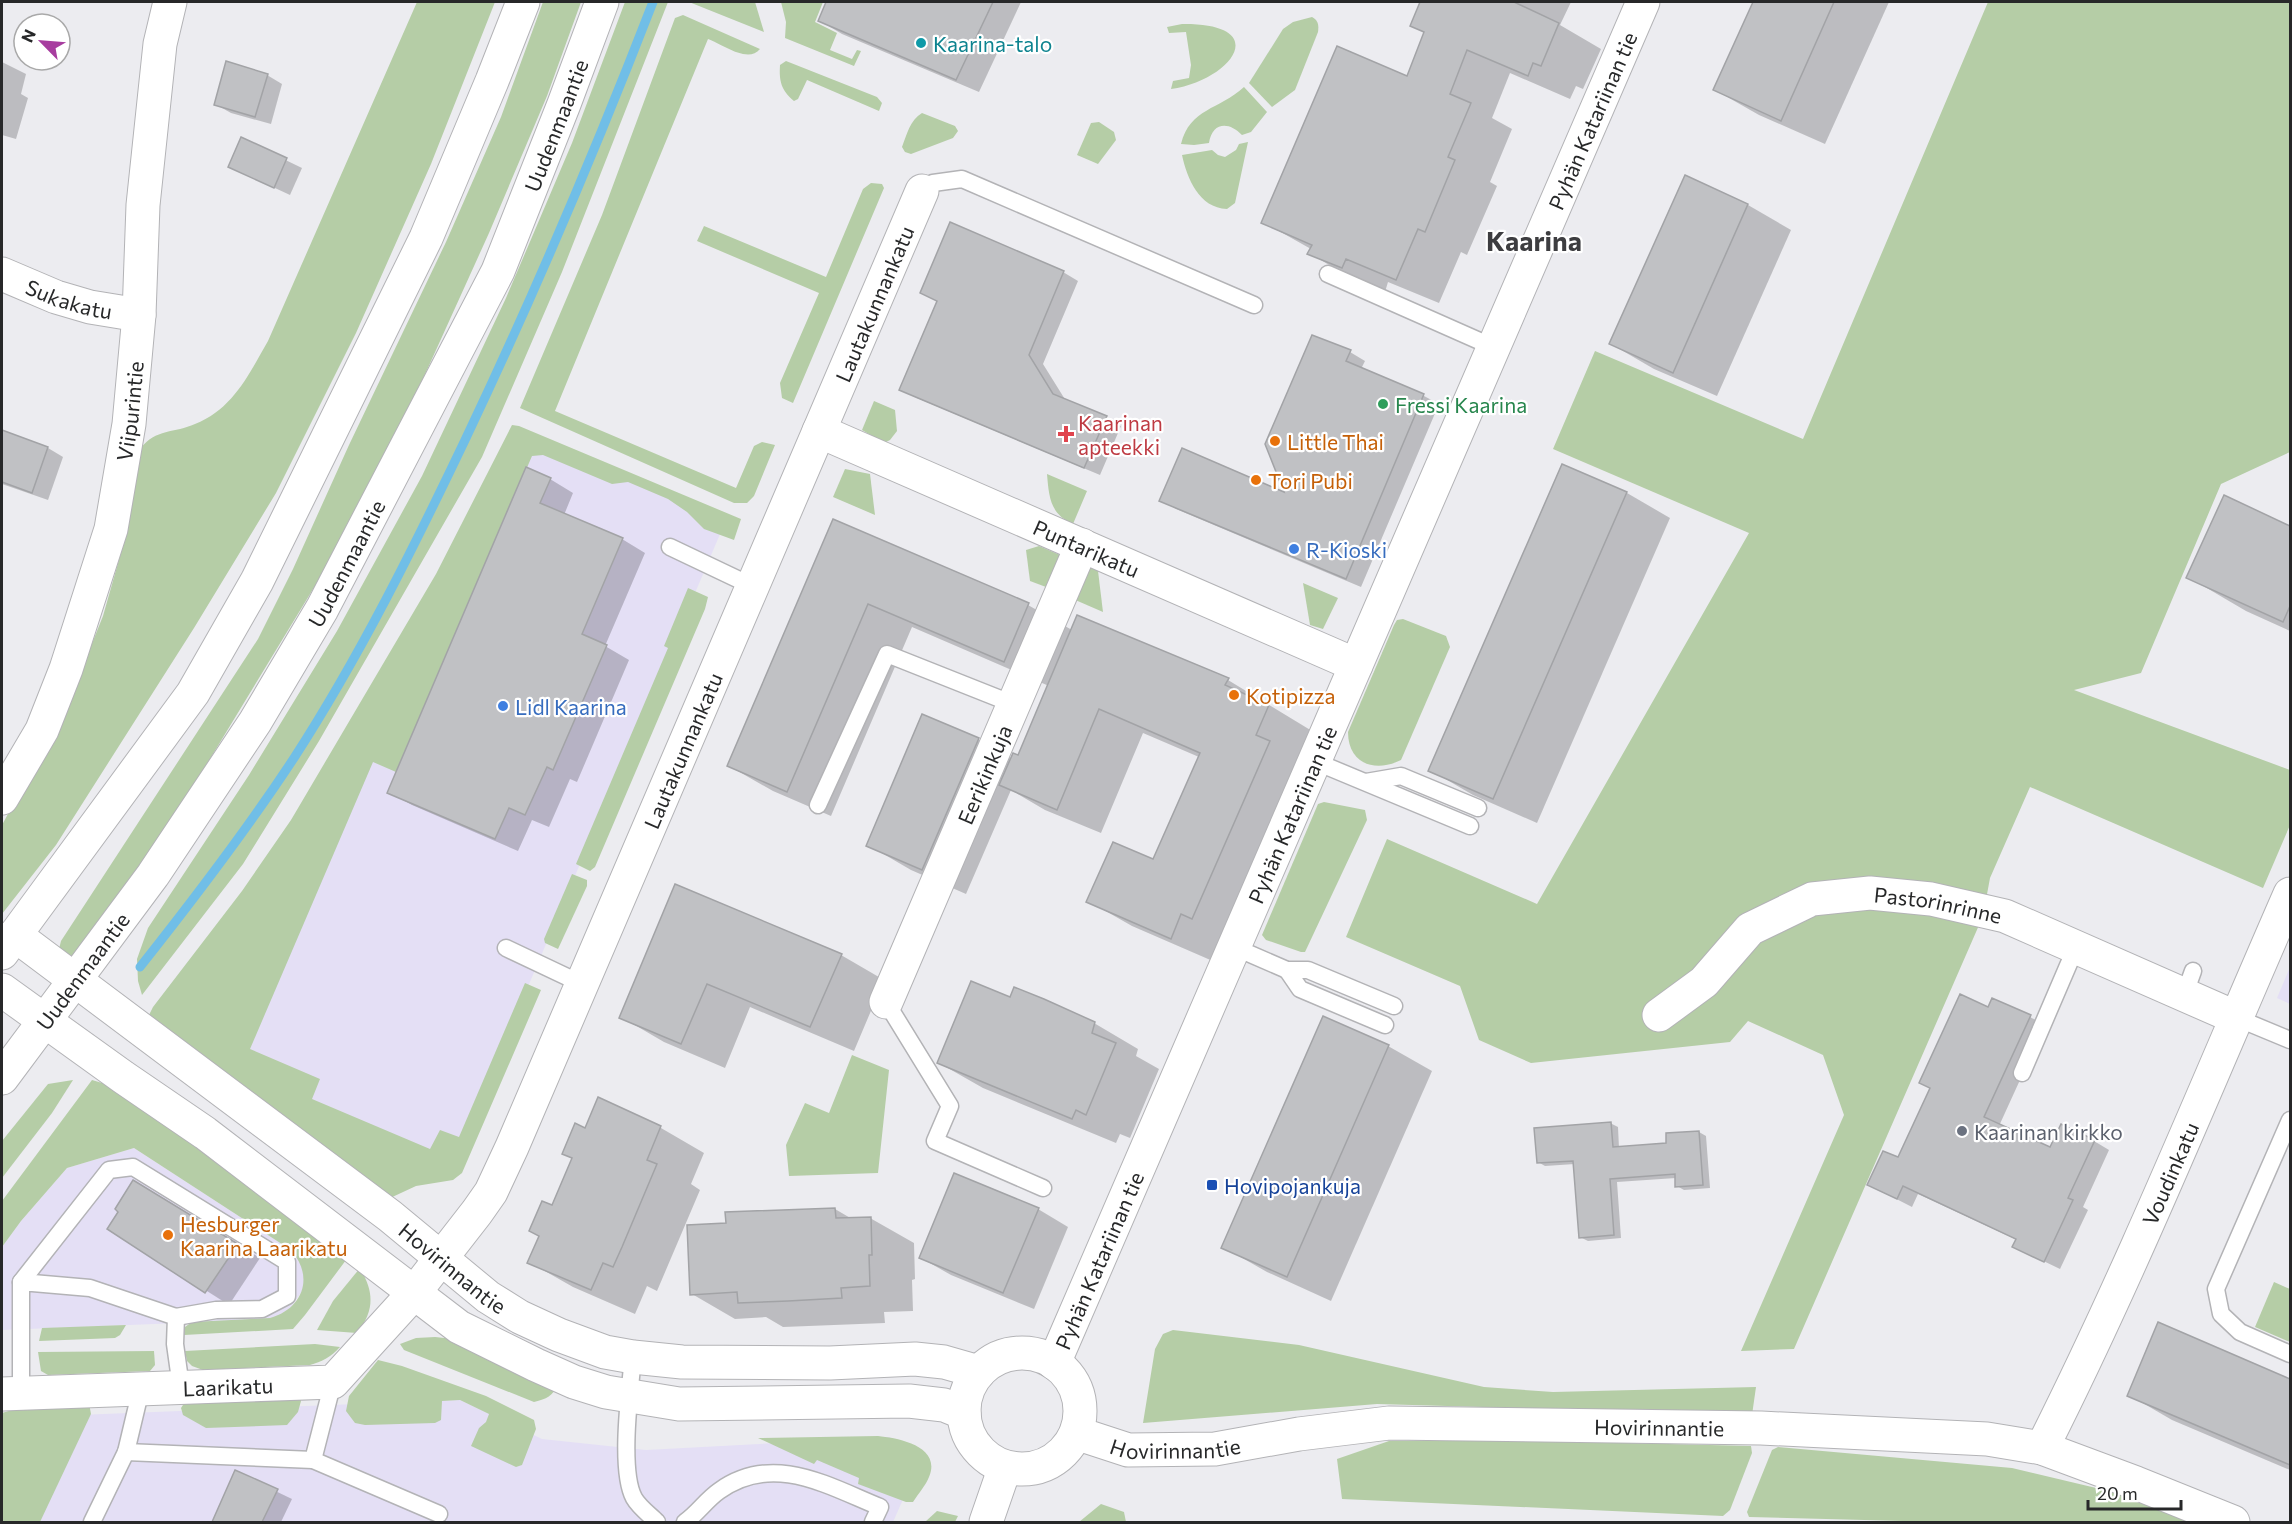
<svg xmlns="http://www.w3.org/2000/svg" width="2292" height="1524" font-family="Commissioner,sans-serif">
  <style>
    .commercial { fill: #e4dff5 }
    .green { fill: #b5cda6 }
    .shadow { fill: #0003 }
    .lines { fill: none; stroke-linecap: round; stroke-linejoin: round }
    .stream { stroke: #70bee7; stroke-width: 9 }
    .building { fill: #c0c1c4; stroke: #a2a3a6; stroke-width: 1.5 }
    .lane-casing { stroke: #b3b3b6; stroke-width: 19 }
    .street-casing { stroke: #b3b3b6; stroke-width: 35 }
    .secondary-casing { stroke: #b3b3b6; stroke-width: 35 }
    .lane { stroke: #fff; stroke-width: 16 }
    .street { stroke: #fff; stroke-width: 33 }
    .secondary { stroke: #fff; stroke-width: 33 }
    .culture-dot { fill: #0f9aa8; stroke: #fff; stroke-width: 2 }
    .leisure-dot { fill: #2e9e5b; stroke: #fff; stroke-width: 2 }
    .health-dot { fill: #e0444e; stroke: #fff; stroke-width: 2 }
    .food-dot { fill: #e8710a; stroke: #fff; stroke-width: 2 }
    .shop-dot { fill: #3f7fe0; stroke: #fff; stroke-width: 2 }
    .worship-dot { fill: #6b7280; stroke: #fff; stroke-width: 2 }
    .transit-dot { fill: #1a4fb4; stroke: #fff; stroke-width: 2 }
    .labels { text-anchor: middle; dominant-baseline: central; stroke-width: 4.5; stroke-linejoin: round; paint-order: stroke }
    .culture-label { font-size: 21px; fill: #0d838f; stroke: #fff; text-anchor: start }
    .street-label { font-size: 21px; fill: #272829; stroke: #fff }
    .leisure-label { font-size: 21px; fill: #27864d; stroke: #fff; text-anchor: start }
    .health-label { font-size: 21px; fill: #be3a42; stroke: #fff; text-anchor: start }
    .food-label { font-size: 21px; fill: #c56008; stroke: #fff; text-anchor: start }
    .shop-label { font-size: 21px; fill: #366cbe; stroke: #fff; text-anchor: start }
    .worship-label { font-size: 21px; fill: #5b616d; stroke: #fff; text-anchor: start }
    .transit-label { font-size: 21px; fill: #164399; stroke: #fff; text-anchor: start }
    .district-label { font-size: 27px; font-weight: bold; fill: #3d3d40; stroke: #fff }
  </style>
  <rect width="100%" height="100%" fill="#ececf0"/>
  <g class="commercial">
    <path d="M537,439L726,520L451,1168L394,1169L230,1036Z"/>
    <path d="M2290,967V1004L2277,998Z"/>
    <path d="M134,1148L319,1268L282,1319L2,1330V1247L21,1221L67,1168Z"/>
    <path d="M460,1400L542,1439L646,1450L889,1437L924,1452L893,1522H2V1418Z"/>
  </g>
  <g class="green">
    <path d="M417,2H495L431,164L356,333L276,493L194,628L56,845L2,914V825L69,701L103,616L124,542L141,448C155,429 175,433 195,424C233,409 249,374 268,341Z"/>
    <path d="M543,2H581L547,96L489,233L398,434L341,543L182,805L96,927L67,963L58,953L61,941L258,639L293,569L349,445L446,242L501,117Z"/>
    <path d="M625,2H668L562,272L482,457L319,741L243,864L142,995L138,981L137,959L148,928L249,775L337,631L422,476L506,298L572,143Z"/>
    <path d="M689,2H755L764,32Z"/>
    <path d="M781,2H823L815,22L837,33L830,50L852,59L857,50L861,51L854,66L785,38L786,22Z"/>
    <path d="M1988,2H2290V452L2221,484L2141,673L2074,690L2290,770V825L2263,888L2030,787L1990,878L1983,916L1794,1349L1741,1351L1844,1115L1823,1055L1748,1021L1730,1042L1531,1063L1479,1040L1460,986L1346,937L1387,839L1537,904L1749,533L1553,449L1595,351L1803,439Z"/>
    <path d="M683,15L760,49C748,64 722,44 708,39L555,411L736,488L754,446L762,442L775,445L754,496L747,503H734L520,408L602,215L675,18Z"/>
    <path d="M1312,17C1318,20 1319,25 1318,32L1295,90L1272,107L1249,83L1283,29L1293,22Z"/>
    <path d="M1182,24C1274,23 1232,80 1171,89L1173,81L1189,78L1191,65L1186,32L1169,33L1167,27Z"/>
    <path d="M786,61L877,97L882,103L879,111L807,80L798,99L794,101C781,90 779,81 780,65Z"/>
    <path d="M1244,87L1267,112L1251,132L1242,135C1229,121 1212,122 1209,143L1194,145L1181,144C1190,108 1219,110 1244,87Z"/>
    <path d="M922,113L955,126L958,131L953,138L911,154L905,152L902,147C907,134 910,120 922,113Z"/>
    <path d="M1099,122L1114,132L1116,140L1098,164L1077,155L1091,123Z"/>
    <path d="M1248,142L1235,203L1227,209C1199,208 1187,178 1182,155L1212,150L1218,155L1225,157L1236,150L1239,144Z"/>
    <path d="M871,183L882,184L884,188L793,403L782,398L780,383L819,293L697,241L704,226L826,277L863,189Z"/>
    <path d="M874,401L895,410L897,431L890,440L884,443L862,430Z"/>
    <path d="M512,425L519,426L741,519L734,540L704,529L687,512L668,499L628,482L612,484L543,455L532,456L396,772L373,762L250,1049L320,1079L312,1099L430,1149L440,1130L459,1137L525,983L541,990L462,1173L453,1180L416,1186L388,1199L147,1019L153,1007L242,891L291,820L436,574Z"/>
    <path d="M845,469L870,474L875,515L833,497Z"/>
    <path d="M1047,474L1087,491L1073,524C1050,514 1049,497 1047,474Z"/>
    <path d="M1039,546L1060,555L1046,587L1030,581L1026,550Z"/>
    <path d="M1087,566L1098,571L1103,612L1073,599Z"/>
    <path d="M1303,583L1338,598L1323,629L1310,625Z"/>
    <path d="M688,588L708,597L705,609L595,867L590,871L576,864L668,648L664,646Z"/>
    <path d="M1403,619L1446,636L1450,647L1401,760C1375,773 1348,764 1348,732L1394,625L1397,620Z"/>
    <path d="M1324,802L1365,810L1367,820L1305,952H1301L1266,940L1262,935L1318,804Z"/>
    <path d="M572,874L587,880V886L558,949L545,943L544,939Z"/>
    <path d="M852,1055L889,1070L878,1173L789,1176L786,1145L805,1103L829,1113Z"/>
    <path d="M73,1080L52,1113L2,1178V1141L48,1084Z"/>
    <path d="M92,1080L122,1089L349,1256L305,1315L293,1329L184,1335L185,1327L192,1322L270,1318C304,1308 314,1276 291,1250L134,1148L67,1168L21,1221L2,1247V1201Z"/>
    <path d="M360,1268C374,1292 375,1310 357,1333L317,1330L333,1301Z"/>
    <path d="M2274,1282L2290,1289V1342L2255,1327Z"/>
    <path d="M126,1325L120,1335L115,1338L39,1341L42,1328Z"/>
    <path d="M1173,1330L1299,1345L1484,1387L1553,1392L1756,1387L1752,1415L1377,1404L1143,1423L1155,1349L1163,1334Z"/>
    <path d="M435,1337L454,1339L559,1384C552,1396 547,1399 534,1402L404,1350L400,1344L416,1338Z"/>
    <path d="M315,1344L340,1347C331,1357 323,1361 310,1365L203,1370L192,1366L187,1361L185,1351Z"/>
    <path d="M154,1351L155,1365L150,1371L48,1375L41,1371L38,1352Z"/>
    <path d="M378,1360L402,1366L486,1396L534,1420L536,1429L522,1465L516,1467L471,1446L479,1428L486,1422L489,1414L460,1400L442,1401L441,1420L435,1423L365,1425L355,1423L346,1411L349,1396Z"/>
    <path d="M299,1396L301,1401L298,1412L287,1425L206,1428L183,1415L181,1408L185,1402Z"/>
    <path d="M89,1403L91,1414L40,1522H2V1413L29,1405Z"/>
    <path d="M878,1436C898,1438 942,1446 929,1477C926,1485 918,1494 913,1502H906L858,1484L859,1478L817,1460L814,1464L758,1438Z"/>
    <path d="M1507,1440L1751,1446L1752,1453L1730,1510L1723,1516L1342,1499L1337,1459L1389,1441Z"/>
    <path d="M1778,1447L2012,1468L2113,1492L2194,1522H1941L1749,1517L1747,1512L1772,1450Z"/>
    <path d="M1101,1504L1124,1512L1126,1522H1079Z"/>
    <path d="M937,1511L958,1516L955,1522H925Z"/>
  </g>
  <g class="shadow">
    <path d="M826,2H1021L979,92L842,34L820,21Z"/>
    <path d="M1422,2H1571L1560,25L1601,49L1583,89L1576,86L1570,99L1510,73L1492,118L1512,129L1490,182L1497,186L1467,255L1461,252L1439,303L1388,282L1385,292L1351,278L1309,253L1311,249L1263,222L1408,78L1425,33L1412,25Z"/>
    <path d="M1754,2H1889L1825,144L1759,115L1715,90Z"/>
    <path d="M2,62L26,74L21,94L28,98L16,139L2,135Z"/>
    <path d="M267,75L282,84L271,124L231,113L215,104Z"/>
    <path d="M242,139L302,168L290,195L230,167Z"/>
    <path d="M1685,177L1748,205L1791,230L1717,396L1654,369L1611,344Z"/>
    <path d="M1063,272L1078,281L1043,364L1066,401L1121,426L1100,475L917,398L901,389L939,302Z"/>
    <path d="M1313,337L1350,352L1365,361L1361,369L1424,396L1439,404L1361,587L1176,509L1161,500L1287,495Z"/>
    <path d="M2,432L48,448L63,457L48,500L2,484Z"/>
    <path d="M1563,466L1627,493L1670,518L1537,823L1473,795L1430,770Z"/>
    <path d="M550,479L573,493L564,515L622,539L645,553L605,646L629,660L577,782L570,779L549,827L532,820L518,851L412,805L389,792Z"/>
    <path d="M2224,497L2290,527V631L2246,611L2188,577Z"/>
    <path d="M833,521L1028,605L1072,630L1228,680L1312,731L1215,962L1132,926L1088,901L1154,861L1199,757L1143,733L1101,833L1045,810L1011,790L966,894L911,870L868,845L978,740L1012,759L1019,757L1049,686L912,627L831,816L773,791L729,766Z"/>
    <path d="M676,886L841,955L884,980L854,1051L750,1007L725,1068L664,1042L621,1017Z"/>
    <path d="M1010,999L1094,1023L1138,1049L1136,1056L1159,1069L1130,1138L1120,1134L1116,1143L983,1088L939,1063Z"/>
    <path d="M1989,1009L2030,1017L2045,1025L1999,1126L2051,1149L2094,1141L2109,1150L2083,1207L2088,1210L2060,1269L2014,1247L2017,1240L1918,1194L1912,1207L1869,1185L1899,1159Z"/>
    <path d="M1388,1046L1432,1071L1331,1301L1267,1272L1223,1247Z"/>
    <path d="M599,1099L661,1128L704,1153L691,1184L700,1190L657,1291L647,1286L635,1314L573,1287L529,1262Z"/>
    <path d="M1610,1123L1618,1127L1619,1148L1668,1144L1699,1132L1706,1136L1710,1188L1684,1190L1677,1186L1676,1178L1617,1182L1621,1238L1588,1241L1580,1237L1575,1164L1545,1166L1538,1162Z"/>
    <path d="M157,1195L260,1258L229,1305L109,1229Z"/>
    <path d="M835,1209L852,1219L870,1218L914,1243L915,1279L912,1280L913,1311L884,1312L885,1323L783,1327L766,1317L735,1319L692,1294L727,1225Z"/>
    <path d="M1038,1209L1068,1227L1034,1309L951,1275L921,1258Z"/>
    <path d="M2159,1324L2290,1380V1470L2172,1420L2129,1395Z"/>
    <path d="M236,1472L292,1499L281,1522H212Z"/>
  </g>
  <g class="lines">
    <path class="stream" d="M140,967C194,899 246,831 294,758C360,656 414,547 466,438C534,295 596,149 653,2"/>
  </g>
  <g class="building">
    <path d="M826,2H993L956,80L818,21Z"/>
    <path d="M1420,2H1514L1559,23L1541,66L1533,63L1528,76L1467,50L1450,94L1471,103L1448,157L1455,160L1425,232L1418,229L1396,280L1346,259L1342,268L1307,254L1312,245L1261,223L1337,46L1407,76L1424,32L1410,26Z"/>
    <path d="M1753,2H1834L1781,121L1713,90Z"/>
    <path d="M226,61L268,74L255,117L214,105Z"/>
    <path d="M241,137L287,158L274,188L228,167Z"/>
    <path d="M1685,175L1748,204L1673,373L1609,344Z"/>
    <path d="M950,222L1064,271L1029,355L1053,394L1107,416L1084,468L899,390L937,301L920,293Z"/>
    <path d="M1312,335L1351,350L1346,361L1424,394L1346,579L1159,501L1182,448L1284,492L1265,444Z"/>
    <path d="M2,430L48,447L32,493L2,482Z"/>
    <path d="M1562,464L1627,492L1493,799L1428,771Z"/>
    <path d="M526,467L551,478L540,503L623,538L582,634L607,645L553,770L547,767L525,815L509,808L495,839L387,793Z"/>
    <path d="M2224,495L2290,526V606L2283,622L2186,578Z"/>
    <path d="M833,519L1029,603L1004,662L868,604L787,792L727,766Z"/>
    <path d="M1077,615L1229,678L1225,685L1269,705L1256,735L1270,741L1192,919L1181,914L1171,939L1086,902L1113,842L1153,859L1200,753L1099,709L1057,810L999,785L1013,753L1018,755Z"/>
    <path d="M922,714L979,738L922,870L866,846Z"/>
    <path d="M675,884L842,954L810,1027L707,984L681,1044L619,1018Z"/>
    <path d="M971,981L1010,997L1014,987L1044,999L1095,1022L1092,1033L1116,1043L1086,1115L1076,1110L1072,1119L937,1063Z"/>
    <path d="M1960,994L1988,1007L1992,998L2031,1015L1984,1117L2050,1147L2061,1124L2095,1140L2068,1198L2073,1200L2044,1262L2012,1247L2016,1239L1903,1186L1897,1199L1867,1185L1883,1151L1898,1157L1930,1088L1919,1083Z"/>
    <path d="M1323,1016L1389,1045L1287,1277L1221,1248Z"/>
    <path d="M598,1097L661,1126L647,1160L657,1164L622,1247L613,1267L603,1263L591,1290L527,1263L539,1236L529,1231L542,1201L552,1205L572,1158L562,1154L575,1123L585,1128Z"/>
    <path d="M1611,1122L1613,1147L1666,1143V1133L1699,1131L1703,1185L1675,1187V1174L1610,1179L1614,1235L1579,1238L1573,1161L1537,1163L1534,1128Z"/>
    <path d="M954,1173L1039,1208L1003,1293L919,1258Z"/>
    <path d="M133,1180L238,1244L205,1293L107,1229L118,1212L115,1209Z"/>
    <path d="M835,1208L836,1218L871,1217L872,1255H869L870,1286L841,1288L842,1298L788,1301L738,1303L737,1292L690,1295L687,1225L726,1223L725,1212Z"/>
    <path d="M2158,1322L2290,1379V1465L2127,1396Z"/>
    <path d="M235,1470L278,1489L262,1522H212Z"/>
  </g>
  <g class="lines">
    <g class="lane-casing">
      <g id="lane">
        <path d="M922,191L933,183L962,179L1254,305"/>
        <path d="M1328,274L1493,347"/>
        <path d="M670,547L752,586"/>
        <path d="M1314,761L1470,826"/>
        <path d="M1366,782L1401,776L1478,808"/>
        <path d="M818,805L887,654L1013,704"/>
        <path d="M1234,947L1287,970H1308L1394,1006"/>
        <path d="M506,948L582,984"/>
        <path d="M1287,970L1300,989L1385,1025"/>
        <path d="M2184,996L2193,971"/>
        <path d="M886,1002L950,1106L935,1141L1043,1188"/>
        <path d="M2237,1018L2290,1040"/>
        <path d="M2022,1073L2076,947"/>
        <path d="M2290,1120L2216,1289L2221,1314L2240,1332L2290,1354"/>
        <path d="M21,1282L109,1170L133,1167L287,1262V1296L262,1309L216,1310L176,1317"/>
        <path d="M633,1357C630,1390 619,1470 634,1498C639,1507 650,1515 657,1522"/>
        <path d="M21,1393V1282L90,1288L176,1317L175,1344L181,1387"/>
        <path d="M126,1452L313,1460L439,1514"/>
        <path d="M313,1460L333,1382"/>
        <path d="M92,1522L126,1452L141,1389"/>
        <path d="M685,1522C698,1513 706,1500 719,1491C773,1452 828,1486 880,1507L873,1522"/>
      </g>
    </g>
    <g class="street-casing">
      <g id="street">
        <path id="s1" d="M2,274L56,297L90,307L139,315"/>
        <path id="s2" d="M819,431L1356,665"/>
        <path id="s3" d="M2,798L42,730L66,669L111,529L129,424L139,315L143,205L160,44L170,2"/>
        <path id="s4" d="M886,1002L1082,545"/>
        <path id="s5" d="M1659,1015L1704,982L1750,929L1812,899L1870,893L1931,899L2005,916L2237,1018"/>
        <path id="s6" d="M2,1394L333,1382L414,1293L477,1212L491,1192L512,1147L922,191"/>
        <path id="s7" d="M2042,1448C2133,1268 2209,1079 2290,894"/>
      </g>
    </g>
    <g class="secondary-casing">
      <g id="secondary">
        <path id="s8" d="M15,935L390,1216L488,1297L520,1317L559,1335L605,1352L633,1357L682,1362L830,1363L915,1359L944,1362L979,1372"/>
        <path d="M2,953L193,693L257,581L426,238L492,81L523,2"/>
        <path d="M2,990L123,1077L205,1133L459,1327L536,1365L574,1382L606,1392L679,1404L909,1401L944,1405L964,1413"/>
        <path id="s9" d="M2,1078L153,875L255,722L322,609L498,271L564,104L602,2"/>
        <circle cx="1022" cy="1411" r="58"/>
        <path id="s10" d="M1054,1363L1643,2"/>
        <path id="s11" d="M1076,1433L1128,1450L1215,1449L1299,1434L1389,1423L1761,1428L1987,1439L2042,1448L2136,1483L2233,1522"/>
        <path d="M986,1522L1005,1467"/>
      </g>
    </g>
    <use href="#lane" class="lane"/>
    <use href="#street" class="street"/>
    <use href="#secondary" class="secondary"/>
  </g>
  <circle class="culture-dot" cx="921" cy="43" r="6"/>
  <circle class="leisure-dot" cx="1383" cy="404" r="6"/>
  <path class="health-dot" d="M1063 425h6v6h6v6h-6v6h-6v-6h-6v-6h6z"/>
  <g class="food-dot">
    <circle cx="1275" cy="441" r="6"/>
    <circle cx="1256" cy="480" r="6"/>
    <circle cx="1234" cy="695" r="6"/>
    <circle cx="168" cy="1235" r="6"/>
  </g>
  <g class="shop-dot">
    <circle cx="1294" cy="549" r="6"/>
    <circle cx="503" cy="706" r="6"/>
  </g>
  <circle class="worship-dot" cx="1962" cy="1131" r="6"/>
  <rect class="transit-dot" x="1206" y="1179" width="12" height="12" rx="3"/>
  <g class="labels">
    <g class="culture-label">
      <text x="933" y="43">Kaarina-talo</text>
    </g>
    <g class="street-label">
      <text stroke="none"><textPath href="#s10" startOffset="1354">Pyhän Katariinan tie</textPath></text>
      <text stroke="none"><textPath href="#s9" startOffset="1106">Uudenmaantie</textPath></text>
      <text stroke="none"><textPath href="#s1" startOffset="72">Sukakatu</textPath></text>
      <text stroke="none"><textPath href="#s6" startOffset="1546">Lautakunnankatu</textPath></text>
      <text stroke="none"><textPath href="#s3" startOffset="411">Viipurintie</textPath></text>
      <text stroke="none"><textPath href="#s2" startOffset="292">Puntarikatu</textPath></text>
      <text stroke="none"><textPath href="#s9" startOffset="620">Uudenmaantie</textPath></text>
      <text stroke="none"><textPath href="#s6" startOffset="1060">Lautakunnankatu</textPath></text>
      <text stroke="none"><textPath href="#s4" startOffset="248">Eerikinkuja</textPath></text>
      <text stroke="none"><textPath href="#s10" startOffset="598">Pyhän Katariinan tie</textPath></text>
      <text stroke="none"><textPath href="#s5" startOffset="322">Pastorinrinne</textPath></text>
      <text stroke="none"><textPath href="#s9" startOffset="134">Uudenmaantie</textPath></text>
      <text stroke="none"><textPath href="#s7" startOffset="303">Voudinkatu</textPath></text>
      <text stroke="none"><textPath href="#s10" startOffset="112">Pyhän Katariinan tie</textPath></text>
      <text stroke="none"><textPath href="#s8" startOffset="550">Hovirinnantie</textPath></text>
      <text stroke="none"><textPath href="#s6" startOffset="226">Laarikatu</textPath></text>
      <text stroke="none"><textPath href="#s11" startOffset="588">Hovirinnantie</textPath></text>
      <text stroke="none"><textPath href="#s11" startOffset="102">Hovirinnantie</textPath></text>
    </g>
    <g class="leisure-label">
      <text x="1395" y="404">Fressi Kaarina</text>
    </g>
    <g class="health-label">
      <text x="1078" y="422">Kaarinan<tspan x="1078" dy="24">apteekki</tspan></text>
    </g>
    <g class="food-label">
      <text x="1287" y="441">Little Thai</text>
      <text x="1268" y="480">Tori Pubi</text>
      <text x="1246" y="695">Kotipizza</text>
      <text x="180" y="1223">Hesburger<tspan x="180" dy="24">Kaarina Laarikatu</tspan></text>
    </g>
    <g class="shop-label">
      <text x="1306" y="549">R-Kioski</text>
      <text x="515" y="706">Lidl Kaarina</text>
    </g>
    <g class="worship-label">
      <text x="1974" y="1131">Kaarinan kirkko</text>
    </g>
    <g class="transit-label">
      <text x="1224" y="1185">Hovipojankuja</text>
    </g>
    <g class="district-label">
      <text x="1534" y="240">Kaarina</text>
    </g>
  </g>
  <rect width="2292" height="1524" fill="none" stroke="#272829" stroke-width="6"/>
  <g transform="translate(42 42) rotate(295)"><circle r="28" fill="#ffffff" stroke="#a9a9a9" stroke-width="1.5"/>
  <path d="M0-4.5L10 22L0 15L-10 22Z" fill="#a73d9f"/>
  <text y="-9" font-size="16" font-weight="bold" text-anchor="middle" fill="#272829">N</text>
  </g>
  <path d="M2088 1500v9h93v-9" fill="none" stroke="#272829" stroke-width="3"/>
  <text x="2097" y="1500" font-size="18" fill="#272829" stroke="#ffffff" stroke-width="4.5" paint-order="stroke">20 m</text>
</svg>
